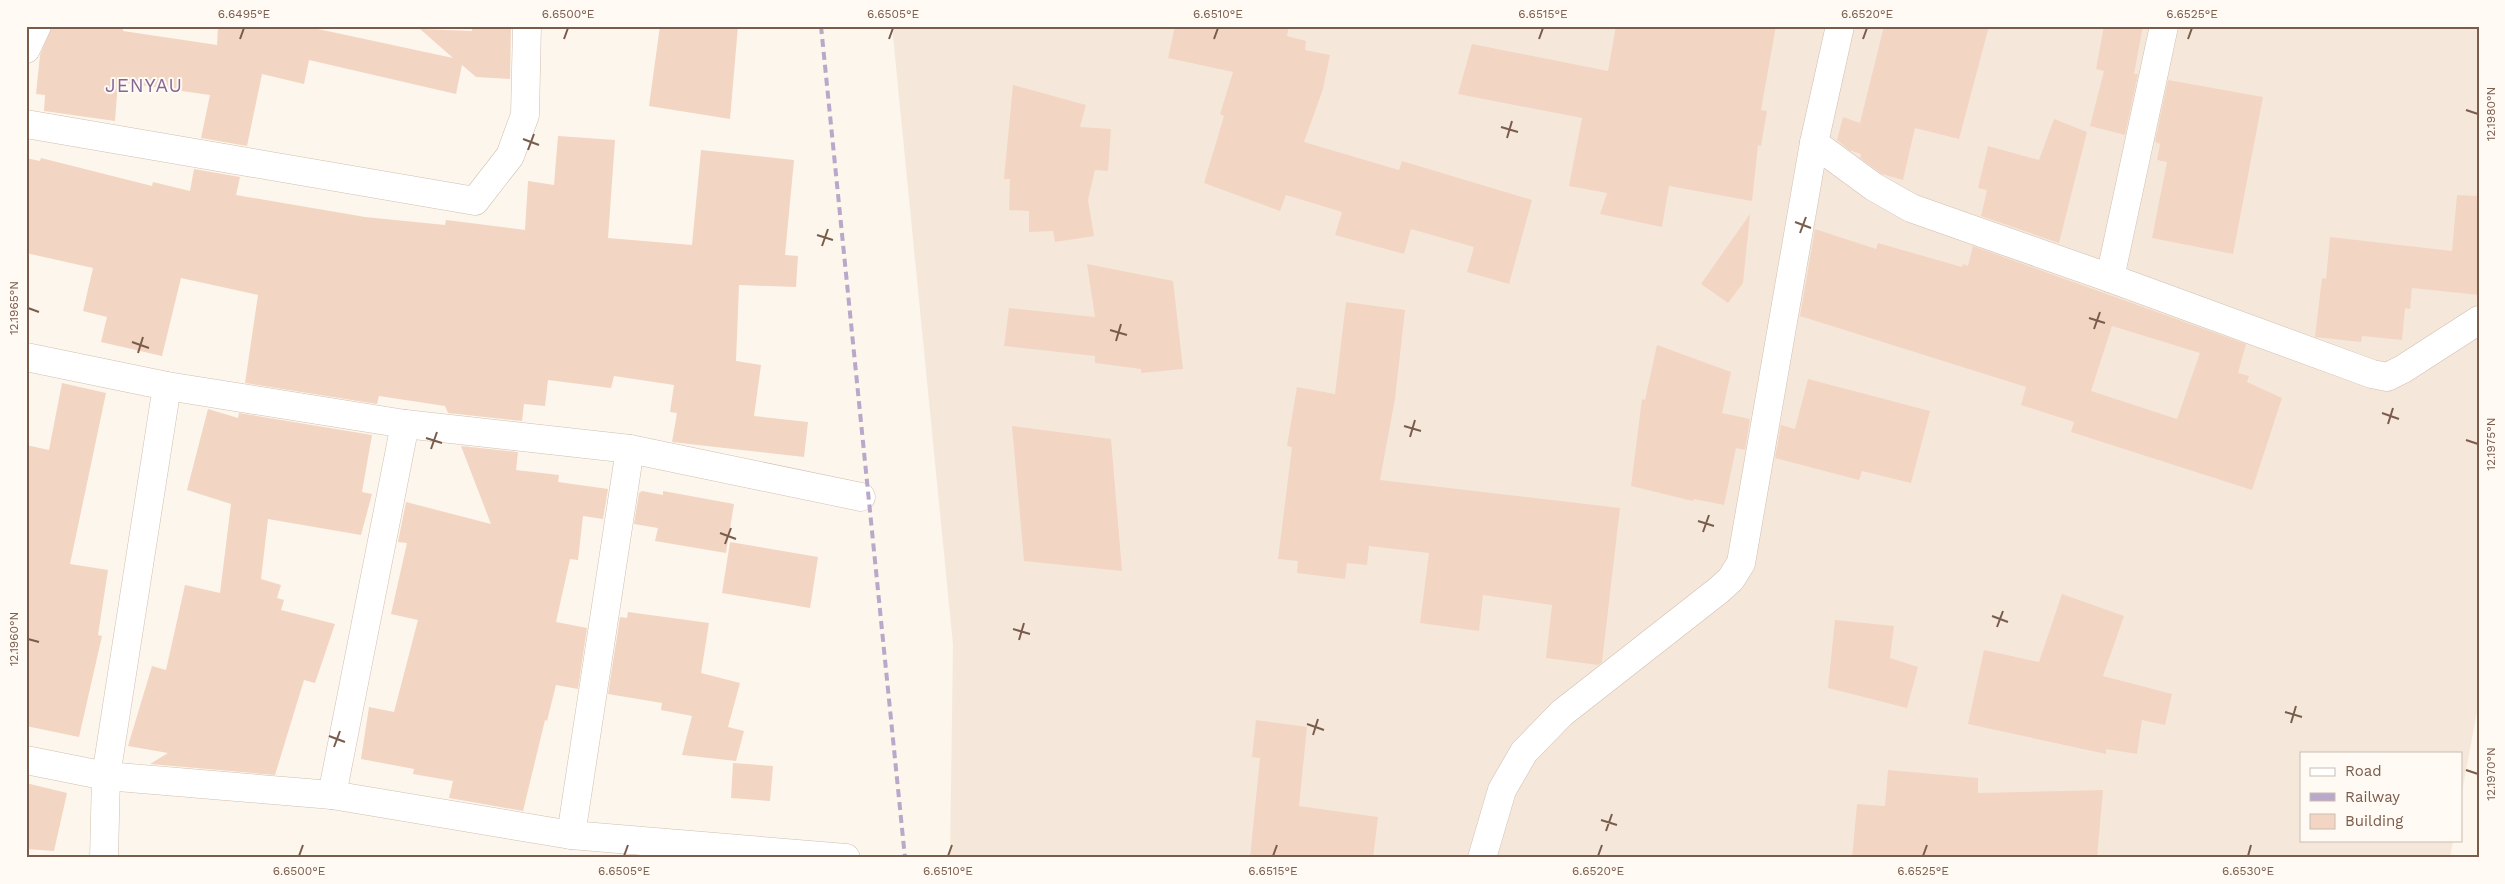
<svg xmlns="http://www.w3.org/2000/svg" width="2505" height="884" font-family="'Work Sans',sans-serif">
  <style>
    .residential { fill: #f5e8da }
    .building { fill: #f3d5c3; fill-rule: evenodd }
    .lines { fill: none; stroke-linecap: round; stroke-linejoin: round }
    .street-casing { stroke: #d1beb0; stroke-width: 29 }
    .street { stroke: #fff; stroke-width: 28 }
    .rail { stroke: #b9a8c9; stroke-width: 4; stroke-dasharray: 8 5; stroke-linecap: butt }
    .ticks { fill: none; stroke: #7a5c4d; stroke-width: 2 }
    .labels { text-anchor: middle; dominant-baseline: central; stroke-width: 4; stroke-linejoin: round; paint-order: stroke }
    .quarter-label { font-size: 19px; letter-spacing: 1px; fill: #846695; stroke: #fffaf3 }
    .neatline { fill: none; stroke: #7a5c4d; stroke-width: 2 }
    .ticks-label { font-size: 12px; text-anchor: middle; fill: #7a5c4d }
  </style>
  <rect width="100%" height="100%" fill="#fdf6ec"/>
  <path class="residential" d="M892,26H2479V701L2461,797V753H2301V840H2453L2450,858H950L953,645Z"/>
  <g class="building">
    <path d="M52,26L123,28V31L217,45L218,26H304L453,58L420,29L472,31V26H511L510,79L476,77L462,65L456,94L309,60L304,84L262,74L247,146L201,138L210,95L118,82L115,121L44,111L45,95L36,94L40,55Z"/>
    <path d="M660,26H738L730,119L649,106Z"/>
    <path d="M1175,26H1289L1287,36L1306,41L1305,50L1330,55L1323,89L1304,142L1399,170L1402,161L1532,200L1509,284L1467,272L1474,247L1411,229L1404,254L1335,235L1342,212L1286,195L1280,211L1204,183L1224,116L1220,114L1233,72L1168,58Z"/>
    <path d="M1616,26H1776L1761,110L1767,111L1761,146L1758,145L1752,201L1669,186L1662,227L1600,214L1607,193L1569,186L1582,118L1458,94L1472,44L1608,71Z"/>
    <path d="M1884,26H1989L1959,139L1915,128L1903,180L1882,174L1860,158L1861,154L1849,150L1837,140L1843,117L1860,123Z"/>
    <path d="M2104,26H2143L2134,74H2138L2125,135L2090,126L2104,71L2096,69Z"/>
    <path d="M2168,80L2263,97L2233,254L2152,238L2167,162L2157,160L2160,144L2155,142Z"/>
    <path d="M1013,85L1086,105L1080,127L1111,129L1108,171L1095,170L1088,200L1094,236L1055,242L1053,231L1029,232V211L1009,210L1010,179H1004Z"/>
    <path d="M2054,119L2087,132L2059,243L1981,216L1987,190L1978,188L1988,146L2039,160Z"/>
    <path d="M558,136L615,140L608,238L692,245L701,150L794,160L785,255L798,256L796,287L739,285L736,361L761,365L754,416L808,422L804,457L672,442L677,413L670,412L674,385L614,376L611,388L548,380L545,406L524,404L522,421L448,413L445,406L379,396L377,404L245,383L258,295L181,278L162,356L101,342L107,317L83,311L93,268L26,253V158L40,161L41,158L152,186L153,182L190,191L194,169L240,177L236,195L365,217L445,225L446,220L525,230L528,181L554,185Z"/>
    <path d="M2457,195L2479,196V295L2412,288L2410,309L2405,308L2402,340L2362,336L2361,342L2315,337L2322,278L2326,279L2330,237L2452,251Z"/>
    <path d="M1750,214L1743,283L1728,303L1701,284Z"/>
    <path d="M1815,229L1876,249L1878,243L1962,267L1963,264L1968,266L1973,246L2246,344L2238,373L2249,376L2247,382L2282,398L2252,490L2071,432L2074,422L2021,405L2026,387L1800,316ZM2112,326L2200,353L2177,419L2091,391Z"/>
    <path d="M1087,264L1173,281L1183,369L1141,373V369L1095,363V356L1004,346L1009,308L1095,317Z"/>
    <path d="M1346,302L1405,310L1395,399L1380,480L1620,508L1602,662L1598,665L1546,658L1552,605L1483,595L1479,631L1420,623L1429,553L1369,546L1367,565L1347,563L1345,579L1297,573L1298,561L1278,559L1292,447L1287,446L1297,387L1335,394Z"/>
    <path d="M1657,345L1731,372L1722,413L1750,419L1745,450L1736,448L1724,505L1694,499L1693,501L1631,486L1642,399L1645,400Z"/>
    <path d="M1808,379L1930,411L1911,483L1862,471L1859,480L1775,458L1781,425L1795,429Z"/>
    <path d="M62,383L106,393L70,564L108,570L98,635L102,636L79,737L26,726V445L49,450Z"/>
    <path d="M208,409L238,418L239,413L372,435L362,492L372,494L361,535L268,519L261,579L281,585L277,598L284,600L281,610L335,624L315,683L304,680L275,775L150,764L168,753L128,746L152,666L166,670L185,585L220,593L231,504L187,490Z"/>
    <path d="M1012,426L1111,439L1122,571L1024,561Z"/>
    <path d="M461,446L518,452L516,470L559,475L558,482L608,489L603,519L583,516L578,560L570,559L556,622L587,628L578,689L556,685L547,721L545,720L523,811L449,798L453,781L413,774L414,769L361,759L369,707L394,712L418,620L391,614L407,543L398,542L406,502L491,524Z"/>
    <path d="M642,491L663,495V491L734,504L726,553L655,541L658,528L634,524L639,493Z"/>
    <path d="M730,542L818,557L810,608L722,593Z"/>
    <path d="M2062,594L2124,616L2103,676L2172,694L2165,725L2142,720L2137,754L2106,749V754L1968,724L1984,650L2039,662Z"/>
    <path d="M628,612L709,623L701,673L740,683L728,727L744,731L736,761L682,755L692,716L661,710L662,703L608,694L620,617L627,618Z"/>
    <path d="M1835,620L1894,626L1890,658L1918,667L1907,708L1828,688Z"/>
    <path d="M1256,720L1307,727L1299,806L1378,817L1373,858H1250L1260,758L1252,757Z"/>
    <path d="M733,763L773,766L770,801L731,798Z"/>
    <path d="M1888,770L1978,778V793L2103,790L2097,858H1852L1857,804L1885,806Z"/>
    <path d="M26,783L67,793L54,851L26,849Z"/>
  </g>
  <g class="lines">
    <g class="street-casing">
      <g id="street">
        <path d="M26,49L37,26"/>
        <path d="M26,124L475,201L510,156L525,115L527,26"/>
        <path d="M1814,143L1874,187L1911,208L2110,278L2372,374L2387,377L2403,369L2479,320"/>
        <path d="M2110,278L2164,26"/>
        <path d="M26,357L167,386L405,424L630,449L861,497"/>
        <path d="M26,760L106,776L332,795L571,835L846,858"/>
        <path d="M332,795L405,424"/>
        <path d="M571,835L630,449"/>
        <path d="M104,858L106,776L167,386"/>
        <path d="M1482,858L1502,790L1524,752L1562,713L1719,590L1731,579L1741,563L1814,143L1840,26"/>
      </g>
    </g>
    <use href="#street" class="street"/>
    <path class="rail" d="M821,26L905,858"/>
  </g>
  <path class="ticks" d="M240,39L244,28M564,39L568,28M889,39L893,28M1214,39L1218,28M1539,39L1543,28M1863,39L1867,28M2188,39L2192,28M2466,110L2478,114M1501,127L1518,132M1507,138L1512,121M523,139L539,145M528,150L534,134M1795,222L1811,228M1800,233L1806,217M817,235L833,240M822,246L828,229M28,308L39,312M2089,318L2105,323M2094,329L2100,312M1110,330L1127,335M1116,341L1121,324M132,342L149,348M138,353L143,337M2382,413L2399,419M2388,424L2393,408M1404,426L1421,431M1410,437L1415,420M426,438L442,443M2466,440L2478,444M431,449L437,432M1698,521L1714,526M1703,532L1709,515M720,533L736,539M725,544L731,528M1992,616L2008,622M1997,627L2003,611M1013,629L1030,634M28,639L39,642M1019,640L1024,623M2285,712L2302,717M2291,723L2296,706M1307,724L1324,730M1313,735L1318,719M329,736L345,742M334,747L340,731M2466,770L2478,774M1601,820L1617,825M1606,831L1612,814M299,856L303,845M624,856L628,845M948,856L952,845M1273,856L1277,845M1598,856L1602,845M1923,856L1927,845M2248,856L2251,845"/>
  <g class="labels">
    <g class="quarter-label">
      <text x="144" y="85">JENYAU</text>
    </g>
  </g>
  <rect width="2505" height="884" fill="none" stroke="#fffaf3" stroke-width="55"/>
  <rect x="2300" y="752" width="162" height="90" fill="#fffaf3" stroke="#cabbb1"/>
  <rect x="2310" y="768" width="25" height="8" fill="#ffffff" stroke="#cabbb1"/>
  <text x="2345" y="776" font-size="15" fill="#7a5c4d">Road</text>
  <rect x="2310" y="793" width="25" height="8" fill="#b9a8c9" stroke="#cabbb1"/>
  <text x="2345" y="802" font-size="15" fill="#7a5c4d">Railway</text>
  <rect x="2310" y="814" width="25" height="15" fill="#f3d5c3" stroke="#cabbb1"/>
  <text x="2345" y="826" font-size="15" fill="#7a5c4d">Building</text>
  <rect x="28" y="28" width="2450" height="828" class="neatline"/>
  <g class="ticks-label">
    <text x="244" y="18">6.6495°E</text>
    <text x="568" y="18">6.6500°E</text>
    <text x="893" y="18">6.6505°E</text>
    <text x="1218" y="18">6.6510°E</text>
    <text x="1543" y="18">6.6515°E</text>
    <text x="1867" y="18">6.6520°E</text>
    <text x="2192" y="18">6.6525°E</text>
    <text transform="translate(2491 114) rotate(-90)" y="4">12.1980°N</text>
    <text transform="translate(14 308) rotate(-90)" y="4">12.1965°N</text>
    <text transform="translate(2491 444) rotate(-90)" y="4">12.1975°N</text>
    <text transform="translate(14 639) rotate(-90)" y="4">12.1960°N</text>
    <text transform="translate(2491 774) rotate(-90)" y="4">12.1970°N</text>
    <text x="299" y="875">6.6500°E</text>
    <text x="624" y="875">6.6505°E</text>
    <text x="948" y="875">6.6510°E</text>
    <text x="1273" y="875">6.6515°E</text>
    <text x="1598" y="875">6.6520°E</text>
    <text x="1923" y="875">6.6525°E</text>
    <text x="2248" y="875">6.6530°E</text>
  </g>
</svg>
